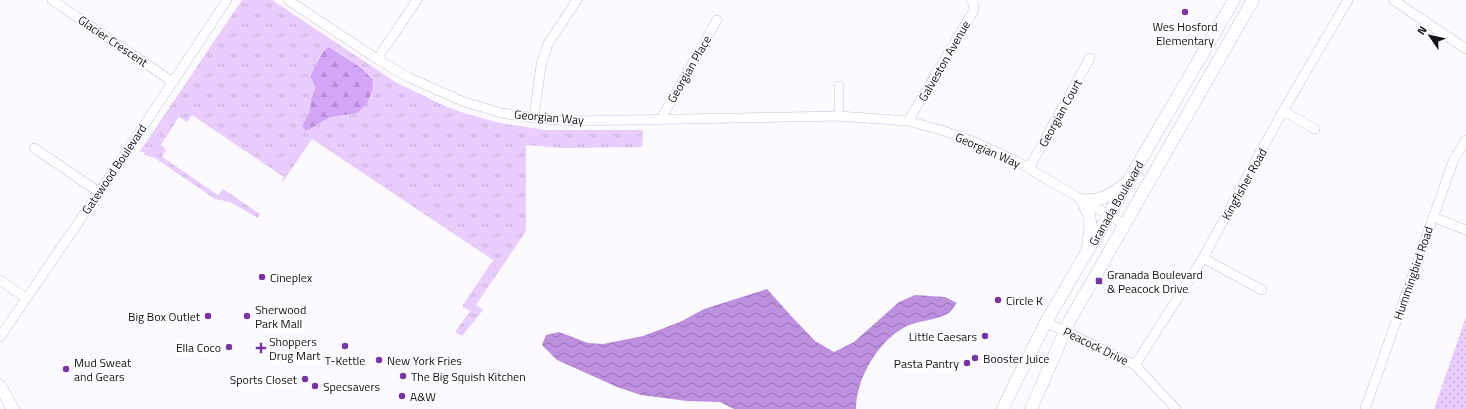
<svg xmlns="http://www.w3.org/2000/svg" width="1466" height="409" font-family="'Titillium Web',sans-serif">
  <style>
    .grass { fill: url(#grass-tufts) }
    .forest { fill: url(#forest-firs) }
    .park { fill: url(#park-dots) }
    .water { fill: url(#water-waves) }
    .lines { fill: none; stroke-linecap: round; stroke-linejoin: round }
    .minor-casing { stroke: #cdbfd9; stroke-width: 10 }
    .major-casing { stroke: #cdbfd9; stroke-width: 13 }
    .minor { stroke: #fff; stroke-width: 9 }
    .major { stroke: #fff; stroke-width: 12 }
    .poi-dot { fill: #7933a6; stroke: #fff; stroke-width: 1.5 }
    .labels { text-anchor: middle; dominant-baseline: central; stroke-width: 3.5; stroke-linejoin: round; paint-order: stroke }
    .poi-label { font-size: 12px; fill: #151019; stroke: #fff; text-anchor: start }
    .street-label { font-size: 12px; fill: #151019; stroke: #fff }
  </style>
  <defs>
    <pattern id="grass-tufts" width="24" height="20" patternUnits="userSpaceOnUse"><rect width="24" height="20" fill="#e8cdfe"/><path d="M3 7l-1-3M5 7V3M7 7l1-3M15 17l-1-3M17 17v-4M19 17l1-3" fill="none" stroke="#c6afd9"/></pattern>
    <pattern id="forest-firs" width="22" height="20" patternUnits="userSpaceOnUse"><rect width="22" height="20" fill="#d3a5f6"/><path d="M5 1l3.5 6h-7zM16 11l3.5 6h-7z" fill="#b48dd2"/></pattern>
    <pattern id="park-dots" width="8" height="8" patternUnits="userSpaceOnUse"><rect width="8" height="8" fill="#e8cdfe"/><path d="M2 2h.1M6 6h.1" fill="none" stroke="#c6afd9" stroke-width="1.8" stroke-linecap="round"/></pattern>
    <pattern id="water-waves" width="16" height="10" patternUnits="userSpaceOnUse"><rect width="16" height="10" fill="#bc8fdf"/><path d="M0 5q4-4 8 0t8 0" fill="none" stroke="#9873b4"/></pattern>
  </defs>
  <rect width="100%" height="100%" fill="#fcf9ff"/>
  <path class="grass" d="M242,0H272L397,83L447,107L470,115L500,123L546,130H641L643,131L642,147L561,148L526,145V231L476,305L483,310L462,336L455,332L470,311L463,307V305L493,260L312,139L282,183L284,177L192,115L187,122L179,117L161,145L166,150L162,157L218,195L223,189L260,214L258,218L230,202L215,199L155,158L144,155L145,153L140,151Z"/>
  <path class="forest" d="M327,48H330L361,68L373,80L372,91L367,104L357,113L330,117L306,131L302,126L310,111L311,100L316,86L310,77L323,52Z"/>
  <path class="park" d="M1466,317V409H1434Z"/>
  <path class="water" d="M767,289L792,317L815,341L834,352L854,342L899,302L915,295L945,297L957,303C954,306 952,311 949,313C936,321 918,320 905,327C878,341 856,379 856,409H734L720,402L687,401L641,395L617,387L557,360L542,345L546,335L559,332L588,343L603,344L643,336L680,322L704,309Z"/>
  <g class="lines">
    <g class="minor-casing">
      <g id="minor">
        <path d="M52,0L173,82"/>
        <path d="M288,0L377,59L410,78L462,101L501,113L534,118L574,121L839,116L908,121L944,131L975,142L1016,161L1124,224"/>
        <path d="M1393,0L1466,49"/>
        <path d="M377,59L417,0"/>
        <path d="M839,86V116"/>
        <path d="M1283,111L1315,129"/>
        <path d="M534,118L541,65L548,44L577,0"/>
        <path d="M661,119L717,20"/>
        <path d="M908,121L974,10L973,2L971,0"/>
        <path d="M34,148L99,192"/>
        <path d="M1029,168L1090,58"/>
        <path d="M1433,217L1466,230"/>
        <path d="M1203,258L1262,290"/>
        <path d="M0,280L26,298"/>
        <path d="M1046,322L1135,365L1176,409"/>
        <path d="M0,337L119,163L227,0"/>
        <path d="M1135,365L1203,258L1283,111L1348,0"/>
        <path d="M1365,409L1454,159L1466,140"/>
      </g>
    </g>
    <g class="major-casing">
      <g id="major">
        <path d="M1082,200C1093,218 1091,227 1088,246"/>
        <path d="M1082,200C1099,202 1111,195 1124,185"/>
        <path d="M0,386L13,409"/>
        <path id="s1" d="M1003,409L1014,385L1046,322L1234,0"/>
        <path d="M1031,409L1070,320L1253,0"/>
      </g>
    </g>
    <use href="#minor" class="minor"/>
    <use href="#major" class="major"/>
  </g>
  <g class="poi-dot">
    <circle cx="1185" cy="12" r="4"/>
    <circle cx="262" cy="277" r="4"/>
    <rect x="1095" y="277" width="8" height="8" rx="2"/>
    <circle cx="998" cy="300" r="4"/>
    <circle cx="208" cy="316" r="4"/>
    <circle cx="247" cy="316" r="4"/>
    <circle cx="985" cy="336" r="4"/>
    <circle cx="345" cy="346" r="4"/>
    <circle cx="229" cy="347" r="4"/>
    <path d="M259 342h4v4h4v4h-4v4h-4v-4h-4v-4h4z"/>
    <circle cx="975" cy="358" r="4"/>
    <circle cx="379" cy="360" r="4"/>
    <circle cx="967" cy="363" r="4"/>
    <circle cx="66" cy="369" r="4"/>
    <circle cx="403" cy="376" r="4"/>
    <circle cx="305" cy="379" r="4"/>
    <circle cx="315" cy="386" r="4"/>
    <circle cx="402" cy="396" r="4"/>
  </g>
  <g class="labels">
    <g class="poi-label">
      <text x="1185" y="26" text-anchor="middle">Wes Hosford<tspan x="1185" dy="14">Elementary</tspan></text>
      <text x="1107" y="274">Granada Boulevard<tspan x="1107" dy="14">&amp; Peacock Drive</tspan></text>
      <text x="270" y="277">Cineplex</text>
      <text x="1006" y="300">Circle K</text>
      <text x="255" y="309">Sherwood<tspan x="255" dy="14">Park Mall</tspan></text>
      <text x="200" y="316" text-anchor="end">Big Box Outlet</text>
      <text x="977" y="336" text-anchor="end">Little Caesars</text>
      <text x="269" y="341">Shoppers<tspan x="269" dy="14">Drug Mart</tspan></text>
      <text x="221" y="347" text-anchor="end">Ella Coco</text>
      <text x="983" y="358">Booster Juice</text>
      <text x="345" y="360" text-anchor="middle">T-Kettle</text>
      <text x="387" y="360">New York Fries</text>
      <text x="74" y="362">Mud Sweat<tspan x="74" dy="14">and Gears</tspan></text>
      <text x="959" y="363" text-anchor="end">Pasta Pantry</text>
      <text x="411" y="376">The Big Squish Kitchen</text>
      <text x="297" y="379" text-anchor="end">Sports Closet</text>
      <text x="323" y="386">Specsavers</text>
      <text x="410" y="396">A&amp;W</text>
    </g>
    <g class="street-label">
      <text transform="translate(113 41) rotate(34)">Glacier Crescent</text>
      <text transform="translate(944 61) rotate(-60)">Galveston Avenue</text>
      <text transform="translate(689 69) rotate(-60)">Georgian Place</text>
      <text transform="translate(1060 113) rotate(-61)">Georgian Court</text>
      <text transform="translate(549 117) rotate(5)">Georgian Way</text>
      <text transform="translate(988 150) rotate(24)">Georgian Way</text>
      <text transform="translate(114 169) rotate(-56)">Gatewood Boulevard</text>
      <text transform="translate(1244 184) rotate(-61)">Kingfisher Road</text>
      <text stroke="none"><textPath href="#s1" startOffset="235">Granada Boulevard</textPath></text>
      <text transform="translate(1413 273) rotate(-71)">Hummingbird Road</text>
      <text transform="translate(1096 346) rotate(26)">Peacock Drive</text>
    </g>
  </g>
  <g transform="translate(1430 36) rotate(304)" stroke="#ffffff" stroke-width="3" paint-order="stroke">
  <path d="M0-3L7 15L0 10L-7 15Z" fill="#151019"/>
  <text y="-6" font-size="11" font-weight="bold" text-anchor="middle" fill="#151019">N</text>
  </g>
</svg>
